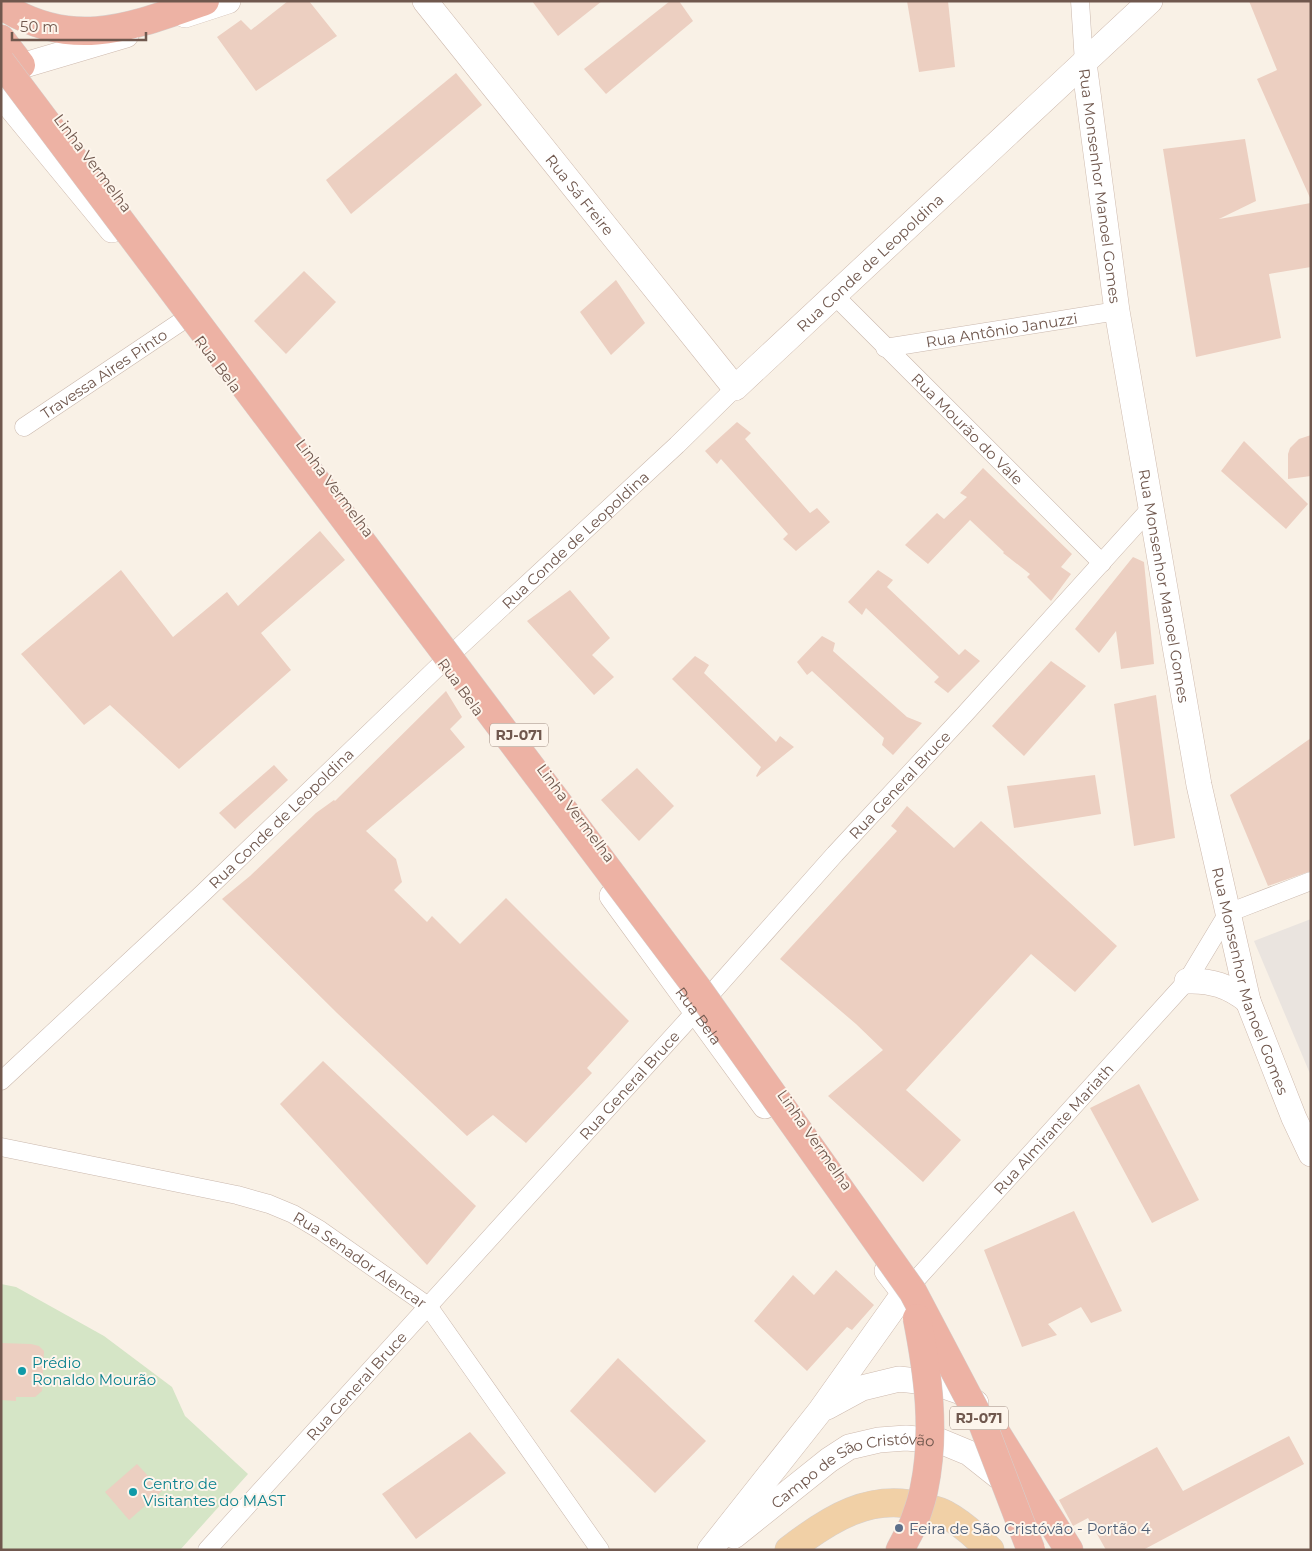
<svg xmlns="http://www.w3.org/2000/svg" width="1312" height="1551" font-family="Montserrat,sans-serif">
  <style>
    .industrial { fill: #eae4df }
    .green { fill: #d5e5c6 }
    .building { fill: #eccfc1 }
    .lines { fill: none; stroke-linecap: round; stroke-linejoin: round }
    .street-casing { stroke: #cab8ad; stroke-width: 19 }
    .secondary-casing { stroke: #cebaae; stroke-width: 26 }
    .primary-casing { stroke: #d7d0cd; stroke-width: 29 }
    .highway-casing { stroke: #d7d0cd; stroke-width: 29 }
    .street { stroke: #fff; stroke-width: 18 }
    .secondary { stroke: #fff; stroke-width: 25 }
    .primary { stroke: #f1d0a6; stroke-width: 28 }
    .highway { stroke: #edb2a4; stroke-width: 28 }
    .highway-bridge-casing { stroke: #d7d0cd; stroke-width: 29; stroke-linecap: butt }
    .highway-bridge { stroke: #edb2a4; stroke-width: 28 }
    .culture-dot { fill: #0f9aa8; stroke: #fdf5ec; stroke-width: 2 }
    .service-dot { fill: #5c6f8a; stroke: #fdf5ec; stroke-width: 2 }
    .labels { text-anchor: middle; dominant-baseline: central; stroke-width: 4; stroke-linejoin: round; paint-order: stroke }
    .shield { fill: #fdf5ec; stroke: #9a877d; stroke-width: 1 }
    .shield-label { font-size: 14px; font-weight: bold; fill: #70584e }
    .street-label { font-size: 15px; fill: #70584e; stroke: #fdf5ec }
    .culture-label { font-size: 15px; fill: #0d838f; stroke: #fdf5ec; text-anchor: start }
    .service-label { font-size: 15px; fill: #4e5e75; stroke: #fdf5ec; text-anchor: start }
  </style>
  <rect width="100%" height="100%" fill="#f9f1e6"/>
  <path class="industrial" d="M1311,919V1076L1254,941Z"/>
  <path class="green" d="M1,1284L16,1287L104,1336L172,1387L185,1416L248,1474L180,1550H1Z"/>
  <g class="building">
    <path d="M288,1H309L337,36L256,91L217,37L241,20L251,30Z"/>
    <path d="M532,1H602L558,36Z"/>
    <path d="M670,1H679L693,21L606,94L584,69Z"/>
    <path d="M907,1H948L955,67L919,72Z"/>
    <path d="M1249,1H1311V200L1257,79L1277,70Z"/>
    <path d="M456,73L482,105L351,214L326,180Z"/>
    <path d="M1245,139L1256,201L1219,219L1311,203V267L1269,274L1281,338L1196,357L1163,149Z"/>
    <path d="M304,271L336,302L286,354L254,321Z"/>
    <path d="M616,280L645,323L611,355L580,312Z"/>
    <path d="M737,422L751,433L745,439L810,513L817,508L830,522L796,551L783,539L788,534L721,459L717,464L705,451Z"/>
    <path d="M1311,435V476L1288,479V454L1290,448L1299,439Z"/>
    <path d="M1244,441L1308,504L1286,529L1221,471Z"/>
    <path d="M983,468L1072,554L1061,567L1071,574L1051,601L1027,577L1030,574L1003,553L1004,552L970,520L928,564L905,545L937,513L944,519L967,497L960,493Z"/>
    <path d="M320,531L345,560L261,633L291,670L179,769L110,705L84,725L21,654L121,570L173,637L227,592L238,606Z"/>
    <path d="M1133,557L1144,562L1154,664L1121,669L1116,631L1099,653L1075,629Z"/>
    <path d="M878,570L893,580L887,587L959,655L965,649L980,661L948,693L934,682L939,677L866,608L862,615L848,602Z"/>
    <path d="M570,590L610,638L592,655L614,677L594,695L527,621Z"/>
    <path d="M822,636L835,643L833,651L907,717L922,723L893,755L882,745L884,738L812,671L807,675L797,662Z"/>
    <path d="M695,656L709,665L704,673L776,742L780,736L794,747L757,777L756,776L761,767L672,679Z"/>
    <path d="M1051,661L1086,686L1024,756L992,726Z"/>
    <path d="M446,691L462,717L450,729L465,747L366,831L396,859L402,882L394,890L427,922L432,916L460,944L506,898L629,1021L587,1068L592,1073L526,1143L493,1115L467,1136L337,1013L222,899L250,876L316,813L334,800L335,801Z"/>
    <path d="M1156,695L1175,838L1134,846L1114,704Z"/>
    <path d="M1311,738V871L1268,886L1230,795Z"/>
    <path d="M274,765L288,780L235,829L219,813Z"/>
    <path d="M637,768L674,806L639,841L601,800Z"/>
    <path d="M1095,775L1101,814L1014,828L1007,786Z"/>
    <path d="M907,806L954,848L981,821L1117,946L1075,992L1031,954L906,1090L961,1140L923,1182L828,1096L883,1050L856,1024L780,959L897,831L891,826Z"/>
    <path d="M323,1061L476,1206L427,1265L280,1104Z"/>
    <path d="M1139,1084L1199,1200L1152,1223L1090,1108Z"/>
    <path d="M1074,1211L1122,1311L1091,1323L1081,1307L1048,1324L1057,1335L1022,1347L984,1250Z"/>
    <path d="M836,1270L874,1305L852,1330L847,1327L807,1371L754,1321L793,1275L814,1295Z"/>
    <path d="M1,1343L31,1344L39,1346L44,1351L42,1391L35,1397H16V1401L1,1400Z"/>
    <path d="M618,1358L706,1441L655,1493L570,1411Z"/>
    <path d="M470,1432L506,1473L416,1539L382,1494Z"/>
    <path d="M1289,1436L1304,1464L1143,1550H1106L1088,1518L1073,1526L1059,1500L1157,1447L1183,1491Z"/>
    <path d="M137,1464L162,1491L129,1520L105,1492Z"/>
  </g>
  <g class="lines">
    <g class="street-casing">
      <g id="street">
        <path d="M1080,1L1084,63"/>
        <path id="s1" d="M834,295L1102,563"/>
        <path id="s2" d="M885,348L1117,311"/>
        <path id="s3" d="M24,427L185,319"/>
        <path id="s4" d="M1,1081L203,893L443,662L677,445L735,388"/>
        <path id="s5" d="M1,1147L237,1195L269,1204L293,1214L320,1230L428,1306L600,1550"/>
        <path id="s6" d="M904,1293L1187,981L1228,913L1311,881"/>
        <path id="s7" d="M207,1550L686,1022L835,854L964,715L1151,508"/>
      </g>
    </g>
    <g class="secondary-casing">
      <g id="secondary">
        <path id="s8" d="M425,1L735,388L1150,1"/>
        <path d="M185,15L228,1"/>
        <path id="s9" d="M1084,63L1117,311L1199,785L1248,1001L1294,1118L1311,1154"/>
        <path d="M1,72L126,35"/>
        <path d="M1,95L112,230"/>
        <path id="s10" d="M612,896L765,1106"/>
        <path d="M1187,981C1211,980 1229,986 1248,1001"/>
        <path d="M827,1407L862,1388L899,1379L935,1383L961,1392L976,1403"/>
        <path id="s11" d="M734,1536L829,1460L849,1447L879,1440L906,1438L940,1441L969,1453L998,1476"/>
        <path d="M710,1550L820,1411L904,1293L887,1271"/>
      </g>
    </g>
    <g class="primary-casing">
      <path id="primary" d="M789,1550C829,1519 871,1492 923,1507C930,1509 939,1510 945,1514C962,1523 976,1536 990,1550"/>
    </g>
    <g class="highway-casing">
      <g id="highway">
        <path d="M1,5C73,52 133,26 205,1"/>
        <path d="M1,39L21,65"/>
        <path d="M990,1423L1069,1550"/>
        <path d="M900,1550L913,1525"/>
      </g>
    </g>
    <use href="#street" class="street"/>
    <use href="#secondary" class="secondary"/>
    <use href="#primary" class="primary"/>
    <use href="#highway" class="highway"/>
    <g class="highway-bridge-casing">
      <g id="highway-bridge">
        <path d="M1,62L698,989L913,1292L983,1425L1031,1550"/>
        <path d="M913,1525C917,1513 922,1501 924,1489C936,1432 928,1374 917,1318"/>
      </g>
    </g>
    <use href="#highway-bridge" class="highway-bridge"/>
  </g>
  <g class="culture-dot">
    <circle cx="22" cy="1371" r="5"/>
    <circle cx="133" cy="1492" r="5"/>
  </g>
  <circle class="service-dot" cx="899" cy="1528" r="5"/>
  <g class="labels">
    <g class="shield">
      <rect x="490" y="723.5" width="58" height="23" rx="4"/>
      <rect x="950" y="1406.5" width="58" height="23" rx="4"/>
    </g>
    <g class="shield-label">
      <text x="519" y="735">RJ-071</text>
      <text x="979" y="1418">RJ-071</text>
    </g>
    <g class="street-label">
      <text transform="translate(93 163) rotate(53)">Linha Vermelha</text>
      <text stroke="none"><textPath href="#s9" startOffset="124">Rua Monsenhor Manoel Gomes</textPath></text>
      <text stroke="none"><textPath href="#s8" startOffset="248">Rua Sá Freire</textPath></text>
      <text stroke="none"><textPath href="#s8" startOffset="680">Rua Conde de Leopoldina</textPath></text>
      <text stroke="none"><textPath href="#s2" startOffset="118">Rua Antônio Januzzi</textPath></text>
      <text transform="translate(218 364) rotate(53)">Rua Bela</text>
      <text stroke="none"><textPath href="#s3" startOffset="96">Travessa Aires Pinto</textPath></text>
      <text stroke="none"><textPath href="#s1" startOffset="189">Rua Mourão do Vale</textPath></text>
      <text transform="translate(335 488) rotate(53)">Linha Vermelha</text>
      <text stroke="none"><textPath href="#s4" startOffset="789">Rua Conde de Leopoldina</textPath></text>
      <text stroke="none"><textPath href="#s9" startOffset="529">Rua Monsenhor Manoel Gomes</textPath></text>
      <text transform="translate(461 687) rotate(54)">Rua Bela</text>
      <text stroke="none"><textPath href="#s7" startOffset="1032">Rua General Bruce</textPath></text>
      <text transform="translate(576 813) rotate(53)">Linha Vermelha</text>
      <text stroke="none"><textPath href="#s4" startOffset="384">Rua Conde de Leopoldina</textPath></text>
      <text stroke="none"><textPath href="#s9" startOffset="934">Rua Monsenhor Manoel Gomes</textPath></text>
      <text stroke="none"><textPath href="#s10" startOffset="148">Rua Bela</textPath></text>
      <text stroke="none"><textPath href="#s7" startOffset="628">Rua General Bruce</textPath></text>
      <text stroke="none"><textPath href="#s6" startOffset="222">Rua Almirante Mariath</textPath></text>
      <text transform="translate(815 1140) rotate(55)">Linha Vermelha</text>
      <text stroke="none"><textPath href="#s5" startOffset="381">Rua Senador Alencar</textPath></text>
      <text stroke="none"><textPath href="#s7" startOffset="222">Rua General Bruce</textPath></text>
      <text stroke="none"><textPath href="#s11" startOffset="141">Campo de São Cristóvão</textPath></text>
    </g>
    <g class="culture-label">
      <text x="32" y="1362">Prédio<tspan x="32" dy="17">Ronaldo Mourão</tspan></text>
      <text x="143" y="1483">Centro de<tspan x="143" dy="17">Visitantes do MAST</tspan></text>
    </g>
    <g class="service-label">
      <text x="909" y="1528">Feira de São Cristóvão - Portão 4</text>
    </g>
  </g>
  <rect width="1312" height="1551" fill="none" stroke="#70584e" stroke-width="5"/>
  <path d="M12 32v8h134v-8" fill="none" stroke="#70584e" stroke-width="2.5"/>
  <text x="20" y="32" font-size="15" fill="#70584e" stroke="#fdf5ec" stroke-width="4" paint-order="stroke">50 m</text>
</svg>
